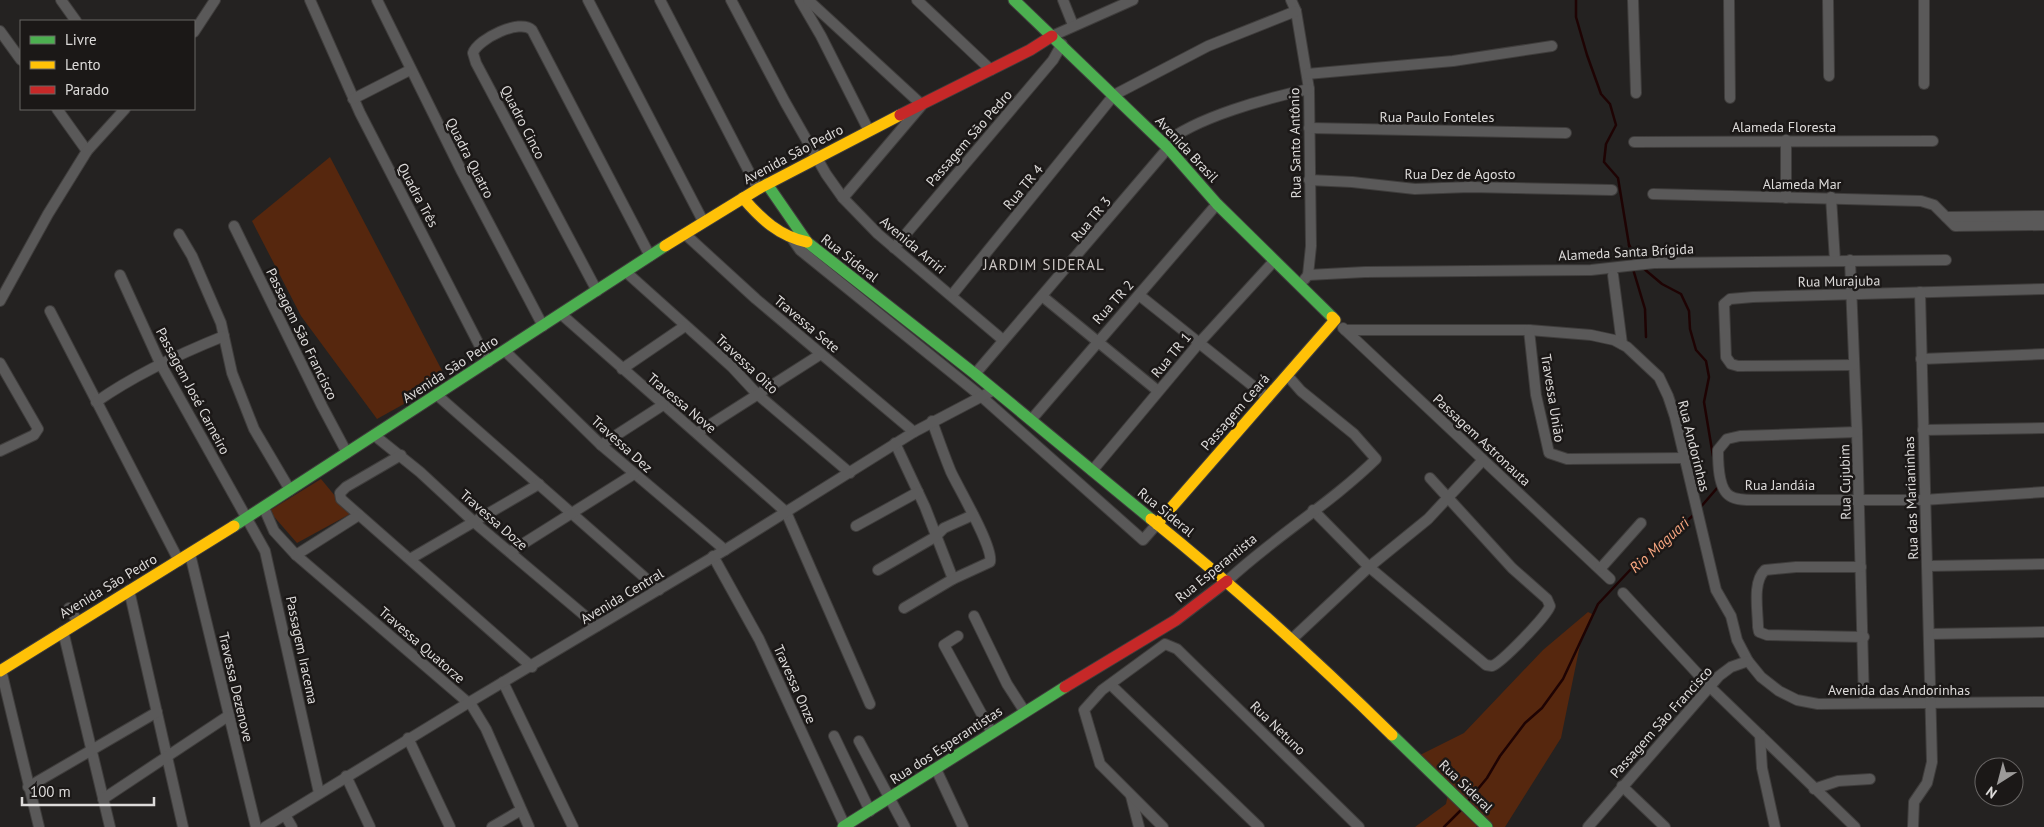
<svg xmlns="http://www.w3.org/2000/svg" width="2044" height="827" font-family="'PT Sans',sans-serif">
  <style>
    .green { fill: #56270e }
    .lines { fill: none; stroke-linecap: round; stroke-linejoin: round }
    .stream { stroke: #1e0303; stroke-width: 2.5 }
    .street-casing { stroke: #3f3d3c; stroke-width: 12 }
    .fast-casing { stroke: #3f3d3c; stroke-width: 13 }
    .slow-casing { stroke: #3f3d3c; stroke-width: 13 }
    .jam-casing { stroke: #3f3d3c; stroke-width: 13 }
    .street { stroke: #5a5959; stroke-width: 10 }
    .fast { stroke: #4caf50; stroke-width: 11 }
    .slow { stroke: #ffc107; stroke-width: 11 }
    .jam { stroke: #c62828; stroke-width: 11 }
    .labels { text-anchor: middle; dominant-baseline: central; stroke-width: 5; stroke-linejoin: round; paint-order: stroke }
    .street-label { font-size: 14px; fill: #dddbda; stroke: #1b1817 }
    .neighbourhood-label { font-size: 15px; letter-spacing: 1px; fill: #cac5c3; stroke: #1b1817 }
    .water-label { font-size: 15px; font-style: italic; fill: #faa780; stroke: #1b1817 }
  </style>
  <rect width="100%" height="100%" fill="#242221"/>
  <g class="green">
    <path d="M330,157L447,380L377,419L301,316L252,221Z"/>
    <path d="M321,479L350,514L297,543L269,511Z"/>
    <path d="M1588,612L1594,615L1581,640L1561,738L1505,827H1484L1479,823L1476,827H1415L1446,804L1448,794L1412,759L1464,733L1543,650Z"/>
  </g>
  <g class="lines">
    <g class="stream">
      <path d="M1576,0V17L1587,55L1601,94L1610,104L1616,125L1606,144L1604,162L1618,178L1632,263"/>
      <path d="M1629,245L1639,261"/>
      <path d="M1643,268L1662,284L1681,294L1689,311L1690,329L1696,350L1706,361L1709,377L1704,402L1713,456"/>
      <path d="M1633,269L1645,309L1646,337"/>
      <path d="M1699,509L1718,487"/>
      <path d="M1468,801L1487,778L1500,756L1525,723L1542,708L1563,679L1598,604L1632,568L1696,513"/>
      <path d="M1444,827L1462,809"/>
    </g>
    <g class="street-casing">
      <g id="street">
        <path d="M61,0L76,21"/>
        <path d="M310,0L360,113L488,362"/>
        <path d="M377,0L462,172L543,326"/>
        <path d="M588,0L703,221"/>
        <path d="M660,0L758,189"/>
        <path d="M731,0L785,102L826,174L843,198L878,234L1003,340"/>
        <path d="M800,0L821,36L869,131"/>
        <path d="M808,0L922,105L843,198"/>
        <path d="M917,0L991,70"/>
        <path d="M1063,0L1073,25"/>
        <path d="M1291,0L1296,11L1309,89L1311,246L1308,275L1304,280"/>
        <path d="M1633,0L1636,93"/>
        <path d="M1729,0L1730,98"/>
        <path d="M1828,0L1829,76"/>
        <path d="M0,31L21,60"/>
        <path d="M194,32L215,0"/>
        <path d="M1052,36L1133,0"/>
        <path d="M1307,74L1453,61L1552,46"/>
        <path d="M1924,84V0"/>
        <path d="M353,99L410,70"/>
        <path d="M57,109L87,151"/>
        <path d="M1309,128L1566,133"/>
        <path d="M1634,142L1933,141"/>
        <path d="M1164,144C1196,117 1268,98 1309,89"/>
        <path d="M1309,180L1352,182L1415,189L1470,187L1612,190"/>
        <path d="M1653,194L1921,201L1934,205L1955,226L2044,225"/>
        <path d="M1831,197L1835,261"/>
        <path d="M1786,198V140"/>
        <path d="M1946,217L2044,216"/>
        <path d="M234,226L322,406L347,453"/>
        <path d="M179,234L192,256L221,323L232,373L254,429L290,490"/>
        <path d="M685,234L756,299L914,432"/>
        <path d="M793,240L800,250L982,397L1143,540L1157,524"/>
        <path d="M894,248L1053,60L1062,44"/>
        <path d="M1850,260L1857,432L1864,703"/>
        <path d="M626,272L732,367L757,394L850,473"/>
        <path d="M120,275L160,363L265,551L319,793"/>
        <path d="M1308,275L1365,272L1591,270L1654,263L1946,260"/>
        <path d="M1613,275L1622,344"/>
        <path d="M597,291L476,63L473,53C478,39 520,18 532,30L650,256"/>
        <path d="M952,295L1114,95L1208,46L1296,11"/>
        <path d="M1139,295L1268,398"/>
        <path d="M1042,296L1158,391"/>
        <path d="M0,301L48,214L87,151L125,109"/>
        <path d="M50,311L179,561"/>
        <path d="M561,314L786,512L870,704"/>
        <path d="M1343,328L1610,579"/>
        <path d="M1345,330H1529L1591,335L1614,340L1627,347L1659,377L1668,396L1675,417L1716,590L1731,616L1737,640L1748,661L1761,677L1779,691L1797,700L1818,704L2044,702"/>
        <path d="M1529,330L1536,395L1549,453L1567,459L1684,458"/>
        <path d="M506,352L601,445L725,550"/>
        <path d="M1921,359L2044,354"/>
        <path d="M0,363L38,429L34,435L0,451"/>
        <path d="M1853,365L1738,366L1731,364L1726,357L1724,304L1730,299L1753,297L2044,289"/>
        <path d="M622,369L685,326"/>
        <path d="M975,374L1168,148"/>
        <path d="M437,395L659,590"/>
        <path d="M96,402C136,374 179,354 224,336"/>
        <path d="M1031,420L1217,204"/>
        <path d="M1923,430L2044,428"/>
        <path d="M1857,432L1740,436L1727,439L1718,450C1718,462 1718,489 1730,496C1736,500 1746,500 1754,500H1923L2044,492"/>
        <path d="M697,433L821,354"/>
        <path d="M374,435L420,472L475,523L597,626"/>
        <path d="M895,443L925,507L953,579"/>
        <path d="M601,445L663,405"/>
        <path d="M401,455L346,487L340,493L341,499L532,667"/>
        <path d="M1092,471L1199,343L1274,261"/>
        <path d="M264,508L274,531L296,555L472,706L486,729L529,827"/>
        <path d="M1313,510L1369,567L1486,665L1492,666C1502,662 1546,617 1550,606L1547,599L1512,568L1430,478"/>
        <path d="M856,526L918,492"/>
        <path d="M510,552L634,474"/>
        <path d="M190,554L256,827"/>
        <path d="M296,555L359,515"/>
        <path d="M713,556L759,639L845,826"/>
        <path d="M410,559L539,484"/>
        <path d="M1927,566L2044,564"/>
        <path d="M1861,567H1796L1765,570C1752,582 1758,611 1758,627L1759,632L1767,635L1864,637"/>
        <path d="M1600,569L1641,523"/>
        <path d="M878,570L935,537L944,528L973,515"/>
        <path d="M1227,581C1274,537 1330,504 1376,459L1354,434L1301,391L1287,375"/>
        <path d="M129,590L183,827"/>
        <path d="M1623,593L1709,686L1855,827"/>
        <path d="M69,608L78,622"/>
        <path d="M904,608L953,579L990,562C994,548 959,489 951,472C944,455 938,438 932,421"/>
        <path d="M974,616L1007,684L1025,712"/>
        <path d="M63,631L110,827"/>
        <path d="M1929,634L2044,632"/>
        <path d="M958,636L944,645L992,733"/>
        <path d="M1291,640L1369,567L1428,519L1483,460"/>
        <path d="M1,670L39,827"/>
        <path d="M503,682L573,827"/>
        <path d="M1111,685L1259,827"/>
        <path d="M1760,735L1762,768L1775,827"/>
        <path d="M834,736L870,811"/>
        <path d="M408,738L450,827"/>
        <path d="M859,741L905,827"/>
        <path d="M936,769L963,827"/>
        <path d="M346,776L370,827"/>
        <path d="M1622,786L1665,827"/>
        <path d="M28,787L157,712"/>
        <path d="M1814,789L1838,781L1870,779"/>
        <path d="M1131,796L1139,827"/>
        <path d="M103,799L228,716"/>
        <path d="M285,815L292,827"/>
        <path d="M265,827L468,703L725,550L914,432L994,390"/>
        <path d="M492,827L521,810"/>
        <path d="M1163,827L1100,764L1084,710L1102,690L1165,644L1177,649L1359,827"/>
        <path d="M1588,827L1719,676L1731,667L1748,661"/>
        <path d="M1913,827L1914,802L1927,783L1932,762L1920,292"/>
      </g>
    </g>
    <g class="fast-casing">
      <g id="fast">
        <path d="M1014,0L1168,148L1217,204L1332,317"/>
        <path d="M767,184L807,242L975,374L1151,519"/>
        <path d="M234,526L665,246"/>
        <path d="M1392,735L1487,827"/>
        <path d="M843,827L1065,687"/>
      </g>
    </g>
    <g class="slow-casing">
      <g id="slow">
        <path d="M743,198C761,219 779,236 807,242"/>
        <path d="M665,246L758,189L900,115"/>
        <path d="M1151,519C1235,587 1315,659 1392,735"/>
        <path d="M1157,524L1335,320L1332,317"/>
        <path d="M0,671L234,526"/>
      </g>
    </g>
    <g class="jam-casing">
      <g id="jam">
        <path d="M900,115L1030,50L1052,36"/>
        <path d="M1065,687L1176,620L1227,581"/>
      </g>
    </g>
    <use href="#street" class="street"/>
    <use href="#fast" class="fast"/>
    <use href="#slow" class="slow"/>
    <use href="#jam" class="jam"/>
  </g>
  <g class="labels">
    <g class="street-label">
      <text x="1437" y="117">Rua Paulo Fonteles</text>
      <text transform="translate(523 122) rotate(63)">Quadro Cinco</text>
      <text x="1784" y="127">Alameda Floresta</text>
      <text transform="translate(969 138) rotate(-49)">Passagem São Pedro</text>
      <text transform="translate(1295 143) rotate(-91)">Rua Santo Antônio</text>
      <text transform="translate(1187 149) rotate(47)">Avenida Brasil</text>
      <text transform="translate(793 154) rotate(-28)">Avenida São Pedro</text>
      <text transform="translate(470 158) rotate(63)">Quadra Quatro</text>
      <text x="1460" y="174">Rua Dez de Agosto</text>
      <text x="1802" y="184">Alameda Mar</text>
      <text transform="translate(1023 187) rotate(-50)">Rua TR 4</text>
      <text transform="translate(418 195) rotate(62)">Quadra Três</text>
      <text transform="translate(1091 219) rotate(-50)">Rua TR 3</text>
      <text transform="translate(913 245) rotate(40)">Avenida Arriri</text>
      <text transform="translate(1626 252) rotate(-3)">Alameda Santa Brígida</text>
      <text transform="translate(850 258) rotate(38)">Rua Sideral</text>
      <text transform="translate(1839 281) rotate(-1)">Rua Murajuba</text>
      <text transform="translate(1113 302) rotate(-48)">Rua TR 2</text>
      <text transform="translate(807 324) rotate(40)">Travessa Sete</text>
      <text transform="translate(302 334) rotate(64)">Passagem São Francisco</text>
      <text transform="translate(1171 355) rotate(-50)">Rua TR 1</text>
      <text transform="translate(747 364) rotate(43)">Travessa Oito</text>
      <text transform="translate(450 369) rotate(-33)">Avenida São Pedro</text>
      <text transform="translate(193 391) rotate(62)">Passagem José Carneiro</text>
      <text transform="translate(1553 398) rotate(81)">Travessa União</text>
      <text transform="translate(682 403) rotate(40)">Travessa Nove</text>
      <text transform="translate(1235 412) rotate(-49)">Passagem Ceará</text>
      <text transform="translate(1482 440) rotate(43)">Passagem Astronauta</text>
      <text transform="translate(622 444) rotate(42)">Travessa Dez</text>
      <text transform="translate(1694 446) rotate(76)">Rua Andorinhas</text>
      <text transform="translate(1845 482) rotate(-91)">Rua Cujubim</text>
      <text x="1780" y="485">Rua Jandáia</text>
      <text transform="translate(1911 498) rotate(-92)">Rua das Marianinhas</text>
      <text transform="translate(1166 512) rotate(39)">Rua Sideral</text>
      <text transform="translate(494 520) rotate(41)">Travessa Doze</text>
      <text transform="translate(1216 568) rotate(-39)">Rua Esperantista</text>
      <text transform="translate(108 586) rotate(-31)">Avenida São Pedro</text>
      <text transform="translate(622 596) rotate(-31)">Avenida Central</text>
      <text transform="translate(422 645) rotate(41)">Travessa Quatorze</text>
      <text transform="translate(302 650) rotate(78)">Passagem Iracema</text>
      <text transform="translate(795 684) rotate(66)">Travessa Onze</text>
      <text transform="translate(236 687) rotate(77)">Travessa Dezenove</text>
      <text x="1899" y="690">Avenida das Andorinhas</text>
      <text transform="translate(1661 722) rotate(-48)">Passagem São Francisco</text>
      <text transform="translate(1278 728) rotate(44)">Rua Netuno</text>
      <text transform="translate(946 745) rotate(-33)">Rua dos Esperantistas</text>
      <text transform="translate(1466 786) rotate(44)">Rua Sideral</text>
    </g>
    <g class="neighbourhood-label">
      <text x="1044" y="264">JARDIM SIDERAL</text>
    </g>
    <g class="water-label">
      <text transform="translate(1659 545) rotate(-42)">Rio Maguari</text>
    </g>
  </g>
  <rect x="20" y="20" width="175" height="90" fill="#1b1817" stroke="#696665"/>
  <rect x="30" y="36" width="25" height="8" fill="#4caf50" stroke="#696665"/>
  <text x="65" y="45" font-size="15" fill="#dddbda">Livre</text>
  <rect x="30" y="61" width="25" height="8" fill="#ffc107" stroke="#696665"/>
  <text x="65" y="70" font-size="15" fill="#dddbda">Lento</text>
  <rect x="30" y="86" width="25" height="8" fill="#c62828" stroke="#696665"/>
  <text x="65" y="95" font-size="15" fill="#dddbda">Parado</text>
  <g transform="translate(1999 782) rotate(216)"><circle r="24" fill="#1b1817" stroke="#696665"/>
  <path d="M0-4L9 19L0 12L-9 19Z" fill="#9c9a99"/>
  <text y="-8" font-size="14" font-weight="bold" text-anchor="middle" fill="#dddbda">N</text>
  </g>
  <path d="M22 797v8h132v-8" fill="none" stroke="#dddbda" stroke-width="2.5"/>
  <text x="30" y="797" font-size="15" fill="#dddbda" stroke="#1b1817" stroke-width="4" paint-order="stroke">100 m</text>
</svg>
